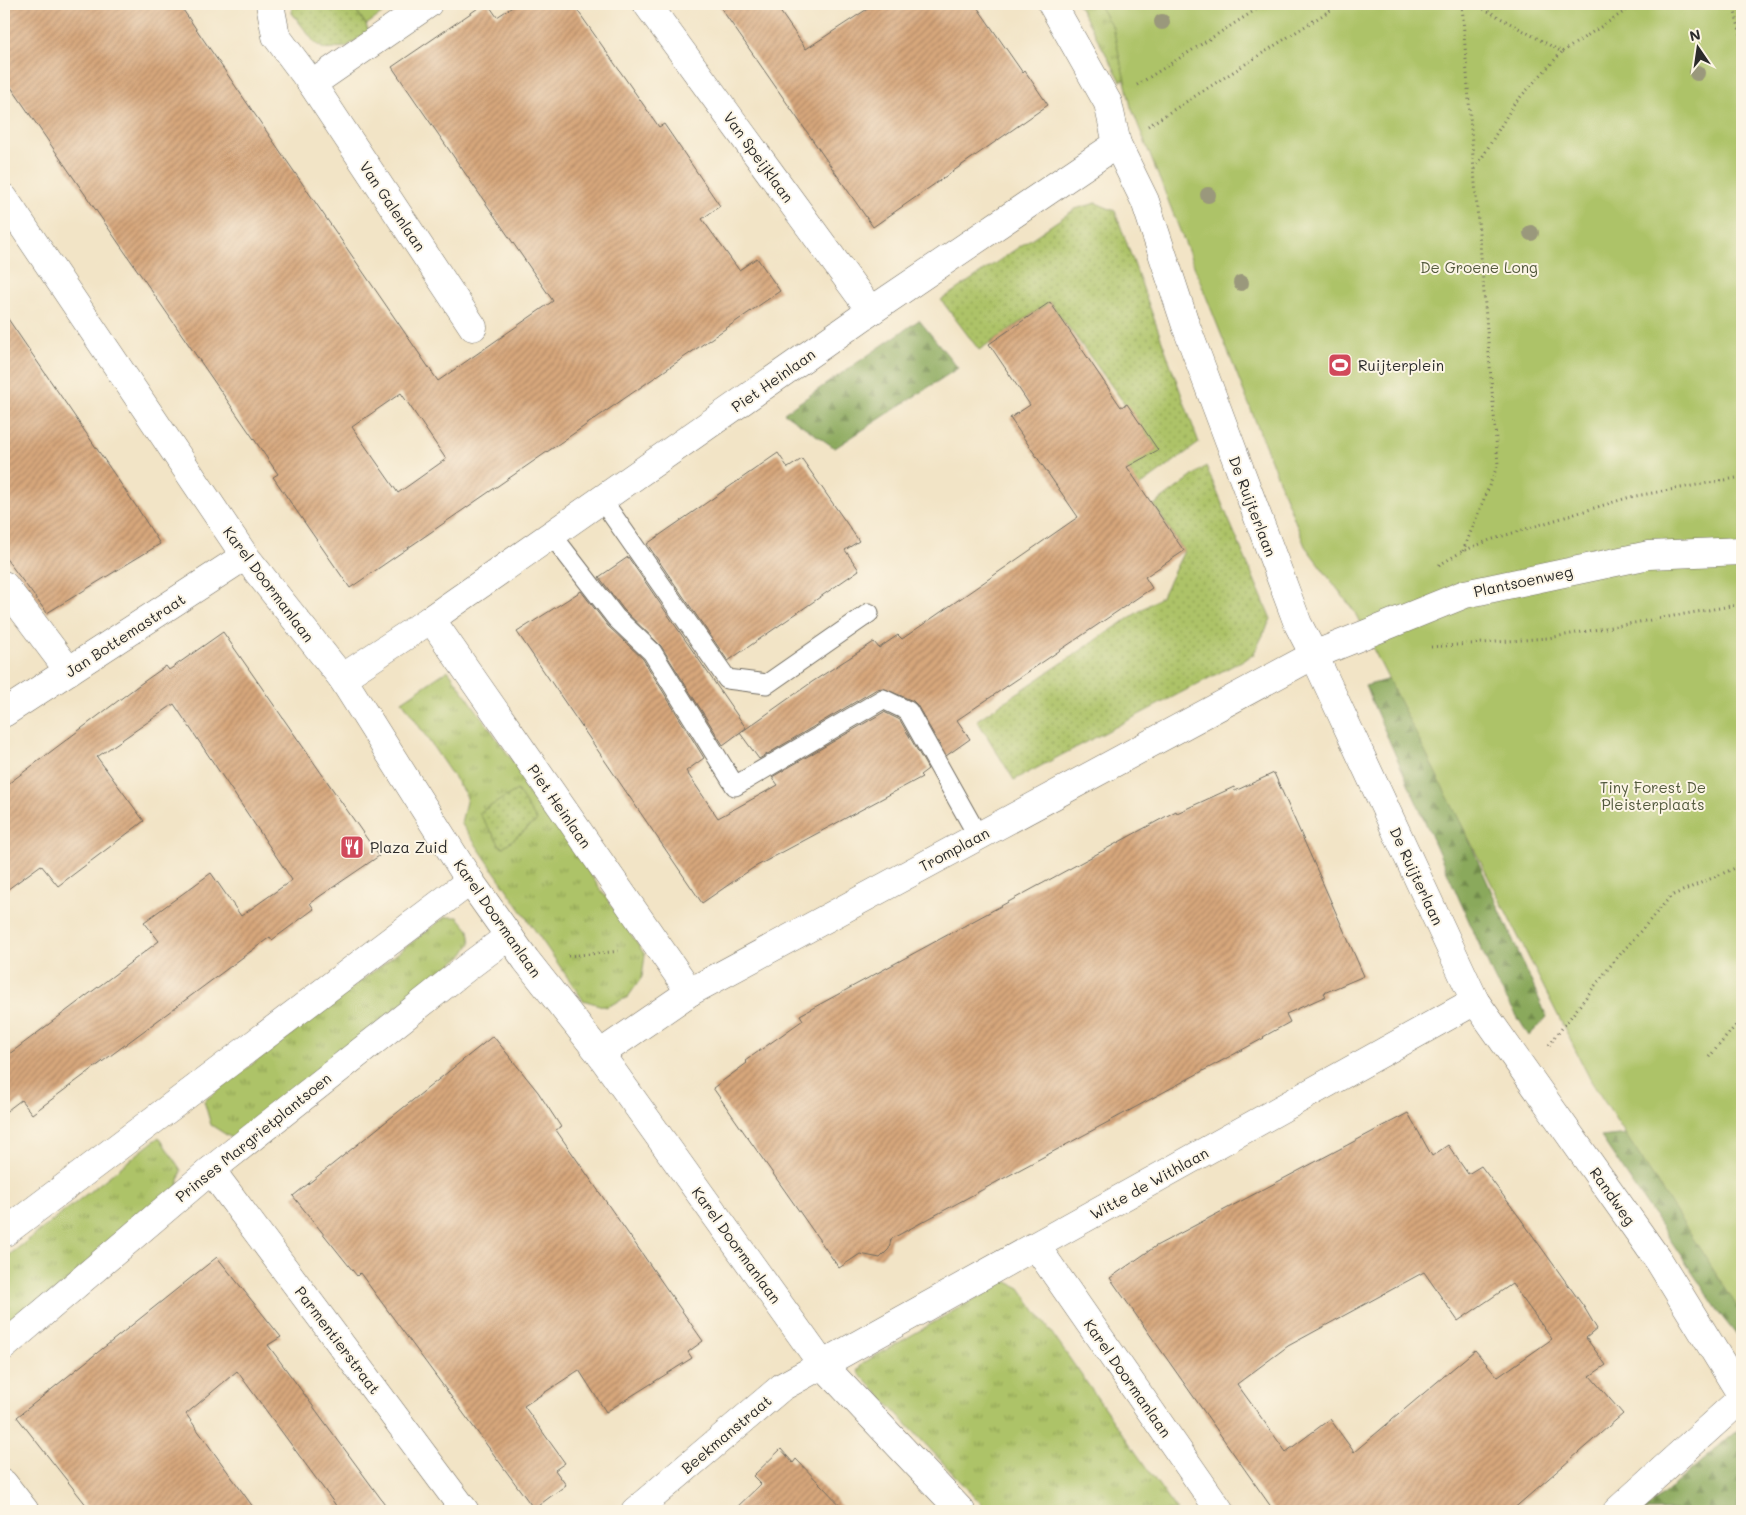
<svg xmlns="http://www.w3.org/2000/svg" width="1746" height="1515" font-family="Mali,sans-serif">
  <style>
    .grass { fill: url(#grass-tufts); stroke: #6c7749 }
    .forest { fill: url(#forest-firs); stroke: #5a6a44 }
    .park { fill: #adc367; stroke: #6c7749 }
    .garden { fill: url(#garden-dots); stroke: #6c7749 }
    .building { fill: url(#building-hatch); fill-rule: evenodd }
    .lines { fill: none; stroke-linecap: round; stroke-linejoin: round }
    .service-casing { stroke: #716c61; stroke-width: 21 }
    .minor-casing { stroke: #716c61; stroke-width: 29 }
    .path { stroke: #716c61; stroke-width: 3; stroke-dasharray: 1 4; stroke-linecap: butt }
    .service { stroke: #fff; stroke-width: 19 }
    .minor { stroke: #fff; stroke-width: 28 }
    .tree { fill: #9a987b }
    .labels { text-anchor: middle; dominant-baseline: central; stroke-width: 4; stroke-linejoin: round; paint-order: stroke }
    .street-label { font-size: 15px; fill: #2b2b2b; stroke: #fcf5e5 }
    .park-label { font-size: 15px; fill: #52593d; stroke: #fcf5e5 }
    .poi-label { font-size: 15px; fill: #2b2b2b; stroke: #fcf5e5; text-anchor: start }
  </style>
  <defs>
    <pattern id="grass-tufts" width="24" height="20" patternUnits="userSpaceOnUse" patternTransform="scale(1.25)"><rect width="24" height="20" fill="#adc367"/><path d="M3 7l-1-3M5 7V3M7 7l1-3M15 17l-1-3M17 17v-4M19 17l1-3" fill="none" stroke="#8d9f55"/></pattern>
    <pattern id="forest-firs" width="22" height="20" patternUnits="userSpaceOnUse" patternTransform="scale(1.25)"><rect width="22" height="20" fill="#8aa95c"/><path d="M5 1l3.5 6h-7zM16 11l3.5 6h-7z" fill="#718a4c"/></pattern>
    <pattern id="garden-dots" width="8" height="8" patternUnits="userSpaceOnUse" patternTransform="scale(1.25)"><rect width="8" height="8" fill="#adc367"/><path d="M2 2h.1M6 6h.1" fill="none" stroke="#8d9f55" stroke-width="1.8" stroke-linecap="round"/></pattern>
    <pattern id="building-hatch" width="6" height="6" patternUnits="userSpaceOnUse" patternTransform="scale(1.25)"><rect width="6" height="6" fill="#d7a77c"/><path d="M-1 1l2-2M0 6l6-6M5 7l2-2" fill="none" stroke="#af8866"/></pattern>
  </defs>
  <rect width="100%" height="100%" fill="#fcf5e5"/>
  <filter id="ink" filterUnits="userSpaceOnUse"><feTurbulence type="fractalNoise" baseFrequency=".02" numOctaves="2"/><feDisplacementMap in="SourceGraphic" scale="10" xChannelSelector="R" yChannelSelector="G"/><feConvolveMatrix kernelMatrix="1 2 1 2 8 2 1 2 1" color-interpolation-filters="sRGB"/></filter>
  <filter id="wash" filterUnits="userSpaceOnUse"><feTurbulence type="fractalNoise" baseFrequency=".0096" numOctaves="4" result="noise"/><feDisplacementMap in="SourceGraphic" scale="20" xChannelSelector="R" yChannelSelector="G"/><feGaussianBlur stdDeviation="1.12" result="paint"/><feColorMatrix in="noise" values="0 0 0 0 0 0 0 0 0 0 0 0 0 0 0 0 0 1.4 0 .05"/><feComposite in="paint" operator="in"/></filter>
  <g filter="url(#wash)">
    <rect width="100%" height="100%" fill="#f2e4c6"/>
    <g class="grass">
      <path d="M352,4H396L366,25Z"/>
      <path d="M1078,4H1243L1121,81Z"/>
      <path d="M448,670L527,781L645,955L642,977L628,997L606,1007L583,1000L461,823L467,797L402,701Z"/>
      <path d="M445,917H458L469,930L471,943L464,954L233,1139L211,1125L204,1101Z"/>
      <path d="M159,1137L181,1170L178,1186L4,1336V1259Z"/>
      <path d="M1006,1281L1020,1288L1177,1511H988L857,1371L863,1363Z"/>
    </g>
    <g class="forest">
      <path d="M919,320L958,368L835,448L784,413Z"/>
      <path d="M1421,670L1425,741L1547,1017L1529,1036L1495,980L1365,686Z"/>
      <path d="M1653,1131L1742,1166V1342L1723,1318L1601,1137Z"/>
      <path d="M1742,1426V1511H1644Z"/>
    </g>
    <path class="park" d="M1098,4H1742V1314L1591,1081L1354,611L1305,546L1131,107L1113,28Z"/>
    <g class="garden">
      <path d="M292,4H352L366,25L369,32L346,47L324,49L315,43L292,13Z"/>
      <path d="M1096,203L1115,211L1199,443L1121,500L1104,479L1155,445L1050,302L979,350L941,300L1075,209Z"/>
      <path d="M1206,466L1271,619L1253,655L1014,780L977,720L1162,596L1184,551L1154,505Z"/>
      <path d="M517,790L537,821L502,848L479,813Z"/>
    </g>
    <g id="blocks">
      <g class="building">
        <path d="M4,4H179L438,381L553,301L392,67L484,4H488L497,17L517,4H573L659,127L664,124L720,206L702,219L739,270L757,258L780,291L350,588L273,477L278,474L4,77ZM401,393L446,459L398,493L352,427Z"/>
        <path d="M718,4H775L806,49L875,4H975L1023,73L1025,71L1048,105L873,227Z"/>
        <path d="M1050,302L1121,407L1127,404L1158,450L1127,467L1184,551L1145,577L1152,588L957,720L970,739L946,756L917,705L913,701L883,688L877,689L759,759L740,733L812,682L874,642L879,648L898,635L902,639L1078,517L1010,418L1030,405L989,344Z"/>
        <path d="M4,313L138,509L160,544L47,613L4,556Z"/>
        <path d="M778,453L788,468L802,459L859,541L845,550L859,570L728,661L647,544Z"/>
        <path d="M628,557L746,728L723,745L661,646L624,610L599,577Z"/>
        <path d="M581,591L608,626L643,659L704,758L686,771L718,818L778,785L772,777L884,712L900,720L928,769L920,775L922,777L753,868L702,903L517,632Z"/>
        <path d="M223,632L379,856L310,903L314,909L272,940L270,937L32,1114L21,1100L4,1113V1058L159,941L144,922L211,873L241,916L292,880L174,704L97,757L144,821L58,886L41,865L4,892V787L139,685L166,666L169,670Z"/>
        <path d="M1274,773L1364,976L1324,993L1326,996L1286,1014L1290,1022L1263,1037L1264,1038L891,1239L889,1249L880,1258L860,1254L839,1268L713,1088L747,1063L745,1061L803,1020L800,1015L1176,811L1177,813L1234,787L1235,791Z"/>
        <path d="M493,1036L538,1092L561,1127L556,1130L703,1341L688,1352L692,1358L606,1412L579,1370L524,1406L565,1463L555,1470L566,1485L534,1509L360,1273L357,1276L293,1196Z"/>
        <path d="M1408,1113L1432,1156L1448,1145L1468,1174L1481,1166L1520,1218L1584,1307L1597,1329L1586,1338L1606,1365L1590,1376L1623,1414L1511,1511H1274L1110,1278L1156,1246ZM1424,1272L1458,1321L1512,1284L1552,1339L1498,1377L1475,1350L1354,1452L1330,1419L1286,1452L1237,1384L1288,1346Z"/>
        <path d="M217,1257L281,1337L268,1345L390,1511H340L237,1371L186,1414L256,1511H91L17,1417Z"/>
        <path d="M781,1449L793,1463L796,1459L846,1511H733L761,1484L753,1476Z"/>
      </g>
    </g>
  </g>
  <g filter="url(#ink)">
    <use href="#blocks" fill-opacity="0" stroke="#716c61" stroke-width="1"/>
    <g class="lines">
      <g class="service-casing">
        <g id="service">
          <path d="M602,500L727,679L767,684L869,613"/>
          <path d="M552,535L616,618L652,652L735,786L883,699L908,711L978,836"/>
        </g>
      </g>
      <g class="minor-casing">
        <g id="minor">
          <path d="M270,4L276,36L312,84L473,327"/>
          <path d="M647,4L871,311"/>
          <path d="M1052,4L1108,103L1117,144L1145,201L1186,326L1298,624L1314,655L1475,1001L1659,1261L1742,1396"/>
          <path d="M312,84L428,4"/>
          <path d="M4,198L245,556L342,678L470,881L526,960L600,1054L822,1364L961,1511"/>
          <path d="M4,585L69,671"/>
          <path d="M431,619L690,992"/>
          <path d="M342,678L431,619L871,311L1117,144"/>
          <path d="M4,713L245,556"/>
          <path d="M600,1054L690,992L1314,655L1465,594L1649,555L1742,551"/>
          <path d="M211,1170L465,1511"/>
          <path d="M4,1233L470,881"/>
          <path d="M1036,1246L1220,1511"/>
          <path d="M4,1346L211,1170L465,969L509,936"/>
          <path d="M4,1484L25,1511"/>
          <path d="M635,1511L782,1387L1475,1001"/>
          <path d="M1617,1511L1742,1398"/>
        </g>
      </g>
      <g class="path">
        <path d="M1462,4L1474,171"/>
        <path d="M1475,4L1562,52L1636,4"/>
        <path d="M1733,4L1742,39"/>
        <path d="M1137,85L1265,4"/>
        <path d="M1148,126L1340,4"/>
        <path d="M1463,551L1498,464L1474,171L1514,104L1562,52"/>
        <path d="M1439,565L1463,551L1490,540L1630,497L1742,477"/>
        <path d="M1431,647L1548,638L1742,604"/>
        <path d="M568,956L621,951"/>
        <path d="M1549,1045L1611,965L1671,896L1742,865"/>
        <path d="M1709,1057L1742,1018"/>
      </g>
      <use href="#service" class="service"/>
      <use href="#minor" class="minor"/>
    </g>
    <g class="tree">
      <circle cx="1162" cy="22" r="8"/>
      <circle cx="1697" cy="73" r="8"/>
      <circle cx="1208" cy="195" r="8"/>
      <circle cx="1531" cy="233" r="8"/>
      <circle cx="1241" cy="283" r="8"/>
    </g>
  </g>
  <defs>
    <g id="stadium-square" transform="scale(1.25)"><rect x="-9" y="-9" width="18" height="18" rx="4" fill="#d1495b" stroke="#fcf5e5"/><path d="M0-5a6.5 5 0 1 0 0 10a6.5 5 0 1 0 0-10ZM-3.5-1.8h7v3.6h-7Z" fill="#fff"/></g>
    <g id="restaurant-square" transform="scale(1.25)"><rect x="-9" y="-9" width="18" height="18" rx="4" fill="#d1495b" stroke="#fcf5e5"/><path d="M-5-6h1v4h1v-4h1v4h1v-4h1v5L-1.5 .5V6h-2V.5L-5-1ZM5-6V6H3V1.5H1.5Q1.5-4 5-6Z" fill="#fff"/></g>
  </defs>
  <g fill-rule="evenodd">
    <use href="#stadium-square" x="1340" y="365"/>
    <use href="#restaurant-square" x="352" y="847"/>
  </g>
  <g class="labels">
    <g class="street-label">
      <text transform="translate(759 157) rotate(54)">Van Speijklaan</text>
      <text transform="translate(393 206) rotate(56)">Van Galenlaan</text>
      <text transform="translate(773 380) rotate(-35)">Piet Heinlaan</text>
      <text transform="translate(1253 506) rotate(69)">De Ruijterlaan</text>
      <text transform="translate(1523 581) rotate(-12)">Plantsoenweg</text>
      <text transform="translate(269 584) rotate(53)">Karel Doormanlaan</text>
      <text transform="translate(125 635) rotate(-33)">Jan Bottemastraat</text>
      <text transform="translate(560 806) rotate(55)">Piet Heinlaan</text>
      <text transform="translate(954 849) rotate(-28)">Tromplaan</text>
      <text transform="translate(1417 876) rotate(65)">De Ruijterlaan</text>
      <text transform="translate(498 918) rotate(55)">Karel Doormanlaan</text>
      <text transform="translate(253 1137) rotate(-39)">Prinses Margrietplantsoen</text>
      <text transform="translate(1149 1183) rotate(-29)">Witte de Withlaan</text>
      <text transform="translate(1613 1196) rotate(55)">Randweg</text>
      <text transform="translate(737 1245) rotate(54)">Karel Doormanlaan</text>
      <text transform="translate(338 1340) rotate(53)">Parmentierstraat</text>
      <text transform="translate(1128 1378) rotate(55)">Karel Doormanlaan</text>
      <text transform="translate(726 1434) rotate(-40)">Beekmanstraat</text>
    </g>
    <g class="park-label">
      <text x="1479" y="267">De Groene Long</text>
      <text x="1653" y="787">Tiny Forest De<tspan x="1653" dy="17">Pleisterplaats</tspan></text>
    </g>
    <g class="poi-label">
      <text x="1358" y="365">Ruijterplein</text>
      <text x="370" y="847">Plaza Zuid</text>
    </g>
  </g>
  <rect width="1746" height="1515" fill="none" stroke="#fcf5e5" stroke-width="20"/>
  <g transform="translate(1698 48) rotate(347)" stroke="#fcf5e5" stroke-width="4" paint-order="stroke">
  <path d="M0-4L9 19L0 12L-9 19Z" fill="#2b2b2b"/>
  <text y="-8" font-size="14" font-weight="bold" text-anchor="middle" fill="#2b2b2b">N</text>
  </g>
</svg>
